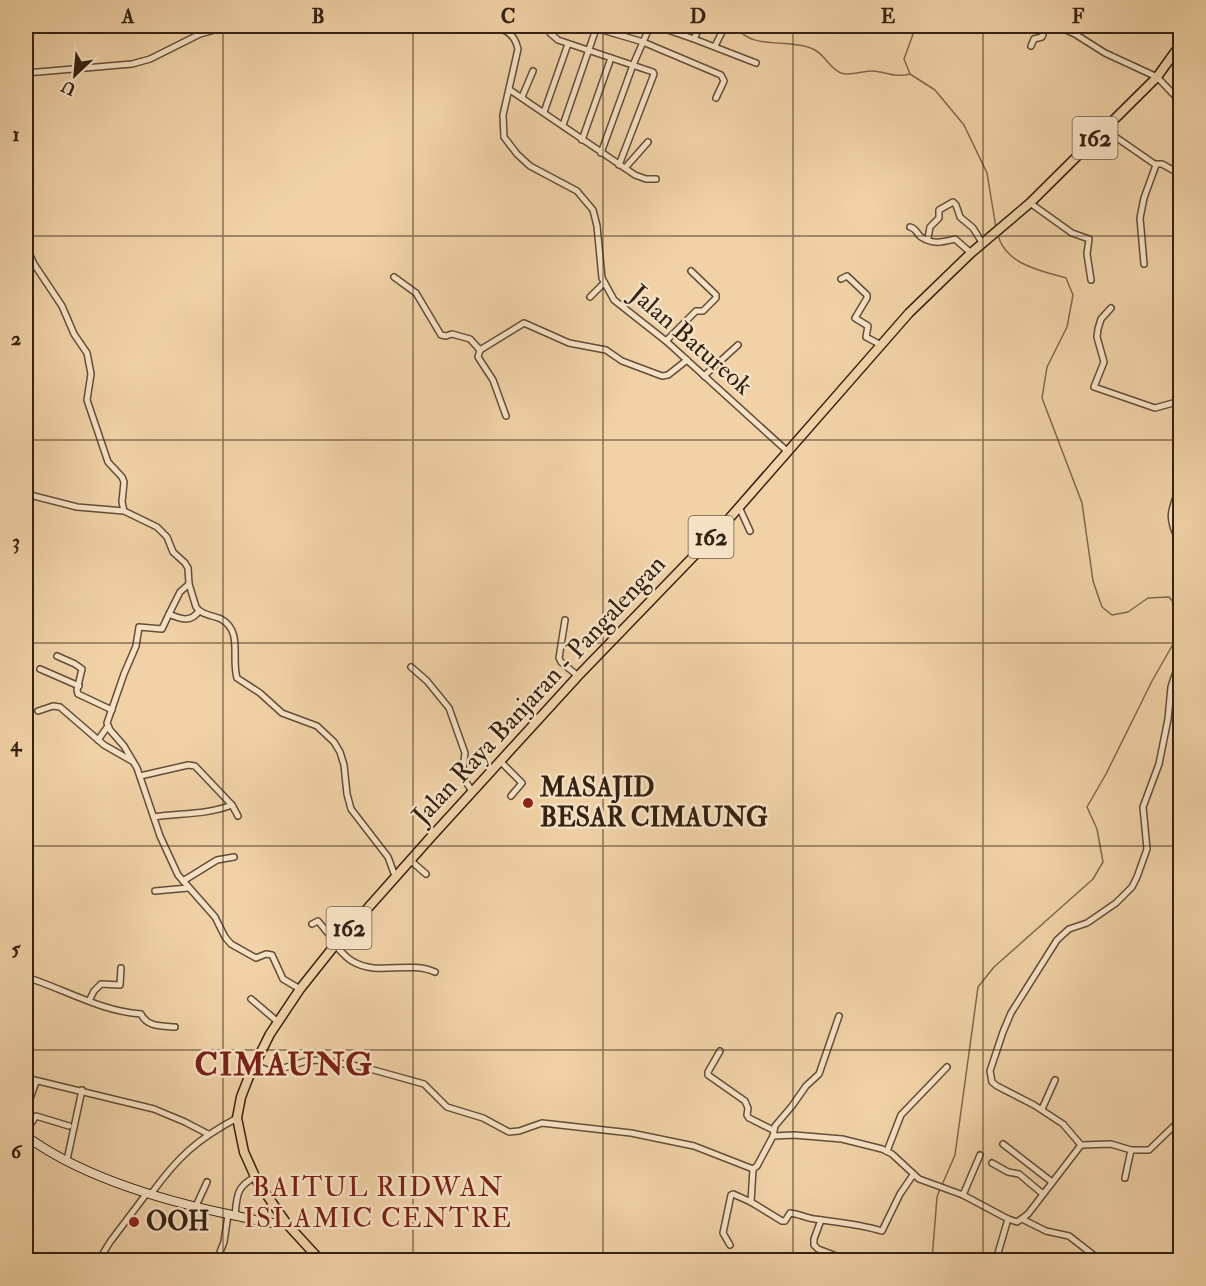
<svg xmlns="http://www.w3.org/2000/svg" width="1206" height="1286" font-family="'IM FELL Double Pica',serif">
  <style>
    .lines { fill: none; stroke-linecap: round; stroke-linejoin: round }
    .stream { stroke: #7e674d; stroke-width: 1.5 }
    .street-casing { stroke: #634d37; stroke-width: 8 }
    .secondary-casing { stroke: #342112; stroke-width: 10 }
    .primary-casing { stroke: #342112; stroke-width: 11 }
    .street { stroke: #f5e2c5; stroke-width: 5 }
    .secondary { stroke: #f5e2c5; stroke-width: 8 }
    .primary { stroke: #f0d2a6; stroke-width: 8 }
    .grid { fill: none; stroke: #342112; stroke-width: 1.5; stroke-opacity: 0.55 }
    .poi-dot { fill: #8f2418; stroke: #f5e2c5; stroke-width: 2 }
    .labels { text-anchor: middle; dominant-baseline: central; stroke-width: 5; stroke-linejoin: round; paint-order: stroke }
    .shield { fill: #f5e2c5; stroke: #6e5b48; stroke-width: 1.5 }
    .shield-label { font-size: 24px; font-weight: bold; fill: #342112 }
    .street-label { font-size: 26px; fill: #342112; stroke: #f5e2c5 }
    .poi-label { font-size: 26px; font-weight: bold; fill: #342112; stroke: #f5e2c5; text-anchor: start }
    .neighbourhood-label { font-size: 27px; letter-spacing: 1.5px; fill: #7a1f14; stroke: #f5e2c5 }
    .district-label { font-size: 32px; font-weight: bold; letter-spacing: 1.5px; fill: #7a1f14; stroke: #f5e2c5 }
    .neatline { fill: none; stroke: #342112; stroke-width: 2 }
    .grid-label { font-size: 20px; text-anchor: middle; font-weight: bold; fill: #342112 }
  </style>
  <rect width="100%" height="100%" fill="#f0d2a6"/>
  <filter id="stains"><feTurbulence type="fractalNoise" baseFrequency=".00333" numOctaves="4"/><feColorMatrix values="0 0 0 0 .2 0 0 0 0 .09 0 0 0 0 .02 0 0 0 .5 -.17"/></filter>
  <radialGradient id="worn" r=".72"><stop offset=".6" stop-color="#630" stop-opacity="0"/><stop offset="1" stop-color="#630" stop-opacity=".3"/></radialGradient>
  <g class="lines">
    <g class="stream">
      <path d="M735,26C752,50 783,39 808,47C825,52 827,67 841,73C852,77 862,70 873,71C886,72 896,78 910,74"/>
      <path d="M916,26L904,59L910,74L935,90L964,125L987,173L996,228"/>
      <path d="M942,1185L955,1155L978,987L994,967L1093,879L1103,862L1097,829L1087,807L1106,774L1152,681L1180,632V610L1169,597L1148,598L1128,612L1112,615L1102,607L1093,581L1082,503L1042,398L1047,367L1067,327L1073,295L1066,278C1041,271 1005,264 998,235"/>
      <path d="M932,1260L937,1197L940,1189"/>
    </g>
    <g class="street-casing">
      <g id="street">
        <path d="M483,26C501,28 514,30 518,49L503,115L504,137L517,154L530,166L577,191L593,210L597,226L602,278L614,300L666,341L787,451"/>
        <path d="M550,26V33L558,40L653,72L654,74L619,165"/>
        <path d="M589,26L643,42L721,75L724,81L716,98"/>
        <path d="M656,26L694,39L700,26"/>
        <path d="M1057,26L1075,34L1105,53L1157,77L1180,101"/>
        <path d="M694,39L756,63"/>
        <path d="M715,46L725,26"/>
        <path d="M1031,46L1034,39L1042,37L1046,26"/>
        <path d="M26,73L132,64L150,59L200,34L229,26"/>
        <path d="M510,90L635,175L646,179H656"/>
        <path d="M522,97L533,71"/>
        <path d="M544,112L568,44"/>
        <path d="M563,125L597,26"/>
        <path d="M1104,129L1156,165L1144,198L1140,218L1144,264"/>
        <path d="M582,140L611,58"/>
        <path d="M601,153L633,65L650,26"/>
        <path d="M1156,164H1162L1180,174"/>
        <path d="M625,168L648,142"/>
        <path d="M1030,203L1072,233L1089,239L1087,254L1091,280"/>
        <path d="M910,227C917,229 916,233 921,237C933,245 943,242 955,239L971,253"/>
        <path d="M928,238L930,227L939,218V210L953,202L956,205L960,217L973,228L983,244"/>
        <path d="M26,246L34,264L62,306L74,334L87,353L91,374L87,400L108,462L122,477L124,482L122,502L124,511L157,527L167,537L173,552L185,563L188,568L189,584L196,607C201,615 212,615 221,619C243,631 231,658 237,678L260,693L282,713L317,726L334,742L340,752L344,765L347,794L351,809L388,857L395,876"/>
        <path d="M394,277L416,293L441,335L446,336L452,334L470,339L480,350L524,323L569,343L606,350L622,361L662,376L668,375L687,360"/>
        <path d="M841,279L847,276L867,295V298L855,318L868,326L866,337L881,345"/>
        <path d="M590,297L604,283"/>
        <path d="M1111,308L1101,319L1098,329L1097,337L1104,362L1094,387L1155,408L1173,403L1180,404"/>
        <path d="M666,341L696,311H703L716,298V295L691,271"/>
        <path d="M480,350L478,357L493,380L506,416"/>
        <path d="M704,376L738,345"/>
        <path d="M1180,488C1169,512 1168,520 1180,543"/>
        <path d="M26,494L77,507L124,511"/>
        <path d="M739,507L750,531"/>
        <path d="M199,611C191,623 180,619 169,614L162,629L139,627L136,646L124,674L107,723L110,730L124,746L137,768L160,836L178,875L215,917L225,937L231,944L256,958L266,954L272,955L283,979L300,989"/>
        <path d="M169,614L180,592L189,584"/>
        <path d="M565,620L559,658L561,662L578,676"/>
        <path d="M57,656L75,664L82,669L77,690L78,694L112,710"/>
        <path d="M411,667L427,681L449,708L465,753L462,776L472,791"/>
        <path d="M40,669L79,686"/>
        <path d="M38,711L53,706L60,707L104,745L132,761"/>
        <path d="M98,740L108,726"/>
        <path d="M500,761L522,783L511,796"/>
        <path d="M140,776L188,765L195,766L232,805L238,816"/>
        <path d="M154,817C180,813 206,815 232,805"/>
        <path d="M410,860L426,874"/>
        <path d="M183,881L217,860L234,857"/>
        <path d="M155,891L188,888"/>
        <path d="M312,924L318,921L336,943"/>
        <path d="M335,945C340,950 345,957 352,961C378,977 408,960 435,972"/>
        <path d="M26,977C64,989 100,1011 141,1014C147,1027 161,1026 175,1027"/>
        <path d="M251,999L278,1022"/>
        <path d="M89,1001L94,991L101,984L120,985L121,968"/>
        <path d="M720,1051L708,1072V1075L745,1101L748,1108L747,1115L749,1118L773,1130"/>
        <path d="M255,1065L267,1070L274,1071L306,1061L319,1060L363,1067L424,1084L447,1107L483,1118L509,1132L519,1131L542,1123L631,1133L694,1146L753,1169L757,1166L773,1136L794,1135L842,1139L882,1149L892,1154L919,1179L963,1195L1008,1219L1017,1222L1028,1214L1081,1145L1111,1144L1131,1150H1149L1180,1120"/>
        <path d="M26,1078L154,1109L185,1122L208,1134"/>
        <path d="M27,1107L36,1082"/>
        <path d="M1042,1109L1055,1080"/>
        <path d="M26,1131L36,1116L69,1126"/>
        <path d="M773,1136L775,1126L792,1106L806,1086L819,1074L839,1016"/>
        <path d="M1003,1144L1052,1182"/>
        <path d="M1081,1145L1063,1124L1034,1105L997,1086L992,1082L990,1071L1003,1032L1011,1013L1057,940L1069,929L1087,923L1116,903L1132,887L1137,877L1147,849L1143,807L1159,764L1168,719L1171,687L1180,660"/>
        <path d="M887,1151L901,1115L947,1067"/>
        <path d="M67,1160L82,1090"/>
        <path d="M992,1163L1008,1172L1019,1174L1043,1194"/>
        <path d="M753,1169L751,1202L782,1221H785L790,1213C799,1214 806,1218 814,1219C837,1222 860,1224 882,1231L900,1194L913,1175"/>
        <path d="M1125,1178L1131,1150"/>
        <path d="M151,1194C178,1157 196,1140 237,1118"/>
        <path d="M963,1195L980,1155"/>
        <path d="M195,1208L207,1182"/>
        <path d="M235,1216C237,1196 236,1187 255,1177"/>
        <path d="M1022,1219L1046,1231L1069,1236L1096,1257"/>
        <path d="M821,1220L814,1239V1245L818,1249L847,1260"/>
        <path d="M730,1245L723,1233L731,1195L733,1194L751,1202"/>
        <path d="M220,1252L224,1242L228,1215"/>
        <path d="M99,1260L110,1242L147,1193"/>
        <path d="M996,1260L1008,1219"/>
      </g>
    </g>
    <g class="secondary-casing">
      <path id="secondary" d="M26,1136C83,1178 168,1202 237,1216C254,1220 270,1224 287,1224"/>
    </g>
    <g class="primary-casing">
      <path id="primary" d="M320,1260L287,1224L257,1181L244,1152L237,1118L241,1097L250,1074L270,1034L300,989L335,945L431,837L578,676L720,529L909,313L971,253L1030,203L1157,77L1180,45"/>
    </g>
    <use href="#street" class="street"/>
    <use href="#secondary" class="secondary"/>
    <use href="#primary" class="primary"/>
  </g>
  <path class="grid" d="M223,26V1260M413,26V1260M603,26V1260M793,26V1260M983,26V1260M26,236H1180M26,440H1180M26,643H1180M26,846H1180M26,1050H1180"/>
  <g class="poi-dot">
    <circle cx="528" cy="803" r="6"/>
    <circle cx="134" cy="1222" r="6"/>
  </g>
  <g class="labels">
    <g class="shield">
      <rect x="1072.5" y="117" width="45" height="42" rx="4.5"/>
      <rect x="688.5" y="516" width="45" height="42" rx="4.5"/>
      <rect x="326.5" y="907" width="45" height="42" rx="4.5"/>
    </g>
    <g class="shield-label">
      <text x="1095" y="138">162</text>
      <text x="711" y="537">162</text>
      <text x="349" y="928">162</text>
    </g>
    <g class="street-label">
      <text transform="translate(691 340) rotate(41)">Jalan Batureok</text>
      <text transform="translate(539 690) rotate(-47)">Jalan Raya Banjaran - Pangalengan</text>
    </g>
    <g class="poi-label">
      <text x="540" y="788">MASAJID<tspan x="540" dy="30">BESAR CIMAUNG</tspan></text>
      <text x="146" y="1222">OOH</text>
    </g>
    <g class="neighbourhood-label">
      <text x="378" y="1187">BAITUL RIDWAN<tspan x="378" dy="31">ISLAMIC CENTRE</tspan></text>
    </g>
    <g class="district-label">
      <text x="284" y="1065">CIMAUNG</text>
    </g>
  </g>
  <rect width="1206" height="1286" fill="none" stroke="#f0d2a6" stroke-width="66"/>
  <g transform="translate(75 75) rotate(206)" stroke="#f5e2c5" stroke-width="4.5" paint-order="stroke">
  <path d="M0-4.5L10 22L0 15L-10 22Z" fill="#342112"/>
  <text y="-9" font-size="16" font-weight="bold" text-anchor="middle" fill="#342112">U</text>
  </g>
  <rect x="33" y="33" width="1140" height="1220" class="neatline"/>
  <g class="grid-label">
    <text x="128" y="23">A</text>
    <text x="318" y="23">B</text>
    <text x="508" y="23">C</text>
    <text x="698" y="23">D</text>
    <text x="888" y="23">E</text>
    <text x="1078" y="23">F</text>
    <text x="16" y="141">1</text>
    <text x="16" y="345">2</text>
    <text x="16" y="548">3</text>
    <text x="16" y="751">4</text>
    <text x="16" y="955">5</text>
    <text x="16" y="1158">6</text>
  </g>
  <rect width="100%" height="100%" filter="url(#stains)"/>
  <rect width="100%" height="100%" fill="url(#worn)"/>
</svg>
